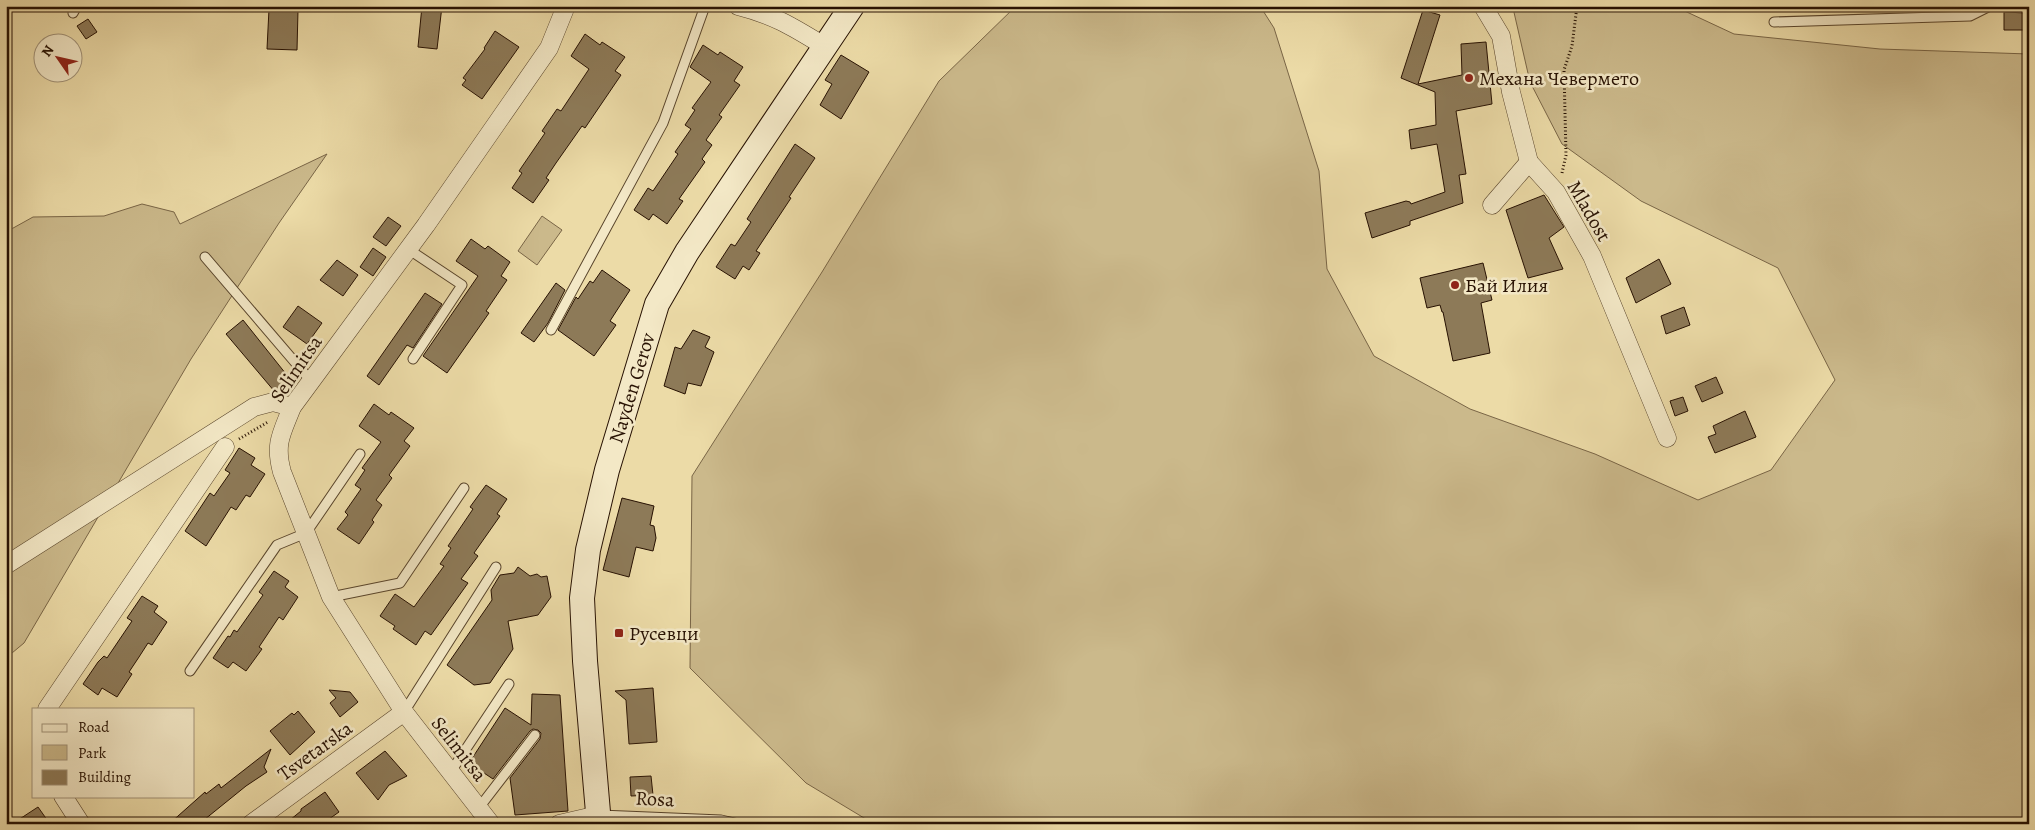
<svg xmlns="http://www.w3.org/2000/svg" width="2035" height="830" font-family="Alegreya,serif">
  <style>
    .green { fill: #cbb98b; stroke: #796546 }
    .building { fill: #8d7a58; stroke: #271102 }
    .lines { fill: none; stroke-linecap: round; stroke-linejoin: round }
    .lane-casing { stroke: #58442b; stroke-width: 11 }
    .street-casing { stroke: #58442b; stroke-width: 19 }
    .secondary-casing { stroke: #271102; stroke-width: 26 }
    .path { stroke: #271102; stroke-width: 3; stroke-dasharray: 1 2.5; stroke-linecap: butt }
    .lane { stroke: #f3e8c6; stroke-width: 9 }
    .street { stroke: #f3e8c6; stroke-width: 18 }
    .secondary { stroke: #f3e8c6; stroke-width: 24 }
    .poi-dot { fill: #8f2418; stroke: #f3e8c6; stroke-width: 2 }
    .labels { text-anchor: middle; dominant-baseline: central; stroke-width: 5; stroke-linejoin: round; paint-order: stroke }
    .poi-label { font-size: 20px; fill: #271102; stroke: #f3e8c6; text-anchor: start }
    .street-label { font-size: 20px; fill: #271102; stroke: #f3e8c6 }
  </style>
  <rect width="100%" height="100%" fill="#ecdba7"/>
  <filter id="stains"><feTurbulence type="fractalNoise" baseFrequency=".004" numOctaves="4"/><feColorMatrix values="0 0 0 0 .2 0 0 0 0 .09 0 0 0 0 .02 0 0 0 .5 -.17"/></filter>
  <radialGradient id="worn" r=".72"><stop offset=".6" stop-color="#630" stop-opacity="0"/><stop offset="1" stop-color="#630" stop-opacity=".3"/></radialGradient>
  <g class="green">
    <path d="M1016,6H1260L1274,28L1319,171L1327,269L1374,356L1470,409L1595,454L1698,500L1771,470L1835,380L1778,268L1641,201L1562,144L1530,82L1513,8L1515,6H1674L1734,34L1880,49L2029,54V824H874L806,783L690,668L692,476L822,272L939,81Z"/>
    <path d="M327,154L279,223L191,359L24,643L6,658V232L33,217L104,216L142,204L174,212L180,224Z"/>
    <path d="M542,216L562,230L537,265L518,251Z"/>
  </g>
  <g class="building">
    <path d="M422,6H442L437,49L418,47Z"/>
    <path d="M269,9L298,10L297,50L267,49Z"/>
    <path d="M1423,10L1440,15L1418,84L1462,75L1461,44L1486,42L1492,104L1456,111L1466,174L1459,175L1463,203L1410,221V225L1372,238L1365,213L1406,201L1410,202L1411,204L1445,192L1437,144L1411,149L1409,130L1436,125L1435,92L1401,78Z"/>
    <path d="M2004,12L2027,13V30H2004Z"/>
    <path d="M88,19L97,32L86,39L77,26Z"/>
    <path d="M495,31L519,47L482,99L462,85L466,80L463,78L485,49L484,48Z"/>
    <path d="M585,34L600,45L602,42L625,57L615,71L621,75L585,128L582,126L556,163L546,178L549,180L533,203L512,188L522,173L519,171L545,133L542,131L557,109L561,111L589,69L571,56Z"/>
    <path d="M703,45L718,55L720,52L743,67L734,81L740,85L719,115L722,117L706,140L712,145L702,159L705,162L679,199L683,201L667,224L653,214L649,220L634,210L648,188L653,191L678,154L675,152L691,129L685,125L695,110L692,108L711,82L690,67Z"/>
    <path d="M841,55L869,72L841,119L820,105L832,84L825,80Z"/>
    <path d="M795,144L815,158L789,197L791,198L756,251L760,253L749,270L743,266L735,279L716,267L731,244L735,246L751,222L747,219Z"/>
    <path d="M1544,195L1564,227L1549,238L1563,269L1528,278L1506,210Z"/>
    <path d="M388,217L401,226L386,246L373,237Z"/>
    <path d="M471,239L485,249L488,246L510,262L501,276L507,280L486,311L489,313L447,373L423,356L478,276L456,261Z"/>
    <path d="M373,248L386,257L373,276L360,267Z"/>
    <path d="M1659,259L1671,284L1636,303L1626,278Z"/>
    <path d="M337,260L358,275L343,296L320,280Z"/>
    <path d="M1483,263L1492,300L1481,303L1490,353L1453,361L1443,312H1442L1440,305L1427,308L1420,278Z"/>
    <path d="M602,270L630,290L610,321L616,325L594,356L558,330L576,297L578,299L590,281L593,283Z"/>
    <path d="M556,283L565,290L548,323L534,342L521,333Z"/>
    <path d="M425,293L442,304L413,348L407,345L379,385L367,376Z"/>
    <path d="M298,306L322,323L307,344L283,327Z"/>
    <path d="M1684,307L1690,325L1666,334L1661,316Z"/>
    <path d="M243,320L290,379L275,392L226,334Z"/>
    <path d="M693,330L710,337L705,347L714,352L701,386L688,383L685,394L664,386L675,347L681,349Z"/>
    <path d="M1716,377L1723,393L1702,402L1695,386Z"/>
    <path d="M1683,397L1688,411L1675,416L1670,401Z"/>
    <path d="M374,404L389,415L391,412L414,428L404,441L410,446L389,475L392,478L376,500L382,505L372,520L374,522L359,544L337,529L348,515L345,512L361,489L355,485L365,470L362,468L381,442L359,426Z"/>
    <path d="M1745,411L1756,437L1715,453L1708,437L1716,434L1713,426Z"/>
    <path d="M239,448L255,458L251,465L265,474L250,497L246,495L236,510L231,507L206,546L185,531L210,493L214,496L230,473L225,470Z"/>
    <path d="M486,485L507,499L497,514L500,516L474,553L478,556L461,579L468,583L431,635L425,631L416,645L393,629L395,626L380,616L395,594L414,607L444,566L440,564L451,548L448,546L473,509L470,507Z"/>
    <path d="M622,498L654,506L650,525L654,526L656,538L653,551L636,547L629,577L603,570Z"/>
    <path d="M518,567L530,576L537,574L541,577L547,576L551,597L538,615L508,621L513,649L490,683L474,685L447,665L492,600L491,590L500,575L514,573Z"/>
    <path d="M274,571L289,581L285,587L298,597L283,620L279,617L259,647L262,649L246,671L233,662L228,668L213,658L228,636L230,637L234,630L237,632L263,595L259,592Z"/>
    <path d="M142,596L158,606L154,612L167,622L152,645L148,643L139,657L129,672L132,674L117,697L102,688L98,695L83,684L98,662L104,656L107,658L132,621L127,618Z"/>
    <path d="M653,688L657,742L629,744L626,700L615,691Z"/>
    <path d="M329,690L350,692L358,702L340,717L330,703L336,698Z"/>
    <path d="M532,694L560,695L568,811L515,815L510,778L540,739L541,733L538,730L533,729L530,731L493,779L469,763L505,708L531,725Z"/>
    <path d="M298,711L315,732L290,755L270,731L292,713L294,715Z"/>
    <path d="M271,749L264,767L267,772L246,786L199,824H169L205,792L206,794L219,784L221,788Z"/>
    <path d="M385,751L407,776L389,785L378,800L356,773Z"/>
    <path d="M651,776L653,795L631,796L630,777Z"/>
    <path d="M325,792L339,812L322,824H285L301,811V809Z"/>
    <path d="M38,807L50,824H12Z"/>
  </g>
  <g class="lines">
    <g class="lane-casing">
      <g id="lane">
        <path d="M73,13L77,6"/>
        <path d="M1774,22L1970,16L1990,6"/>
        <path d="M408,249L462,285L413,359"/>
        <path d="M205,257L311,381"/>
        <path d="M551,330L663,123L705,6"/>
        <path d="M331,597L400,583L464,488"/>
        <path d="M190,671L277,545L306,533L360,454"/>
        <path d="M404,712L496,567"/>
        <path d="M450,773L509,684"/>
        <path d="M478,809L535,735"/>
        <path d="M600,815L721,820L739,824"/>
      </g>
    </g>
    <g class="street-casing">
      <g id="street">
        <path d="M738,6C774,15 793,27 824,46"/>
        <path d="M1483,6L1501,36L1511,92L1529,162L1556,192L1592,256L1667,438"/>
        <path d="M1492,205L1529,162"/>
        <path d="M6,565L254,407L273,402L292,407"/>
        <path d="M47,709L225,447"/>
        <path d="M63,796L81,824"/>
        <path d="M251,824L404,712"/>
        <path d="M491,824L404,712L331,597L282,472C274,443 282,433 292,407L426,225L549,48L566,6"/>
        <path d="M559,824L598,815"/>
      </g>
    </g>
    <g class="secondary-casing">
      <path id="secondary" d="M599,824L585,661L582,598L588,550L607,470L657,304L687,252L852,6"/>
    </g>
    <g class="path">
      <path d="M1562,173L1566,155L1564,70L1572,46L1577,6"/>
      <path d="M239,439L268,422"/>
    </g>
    <use href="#lane" class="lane"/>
    <use href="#street" class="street"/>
    <use href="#secondary" class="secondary"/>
  </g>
  <g class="poi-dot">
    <circle cx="1469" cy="78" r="5"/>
    <circle cx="1455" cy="285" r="5"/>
    <rect x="614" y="628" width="10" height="10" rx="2.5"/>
  </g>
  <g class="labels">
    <g class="poi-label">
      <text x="1479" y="78">Механа Чевермето</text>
      <text x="1465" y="285">Бай Илия</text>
      <text x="629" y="633">Русевци</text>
    </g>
    <g class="street-label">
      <text transform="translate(1589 211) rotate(60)">Mladost</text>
      <text transform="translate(296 369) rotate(-56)">Selimitsa</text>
      <text transform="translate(632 388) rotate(-73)">Nayden Gerov</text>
      <text transform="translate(459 749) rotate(52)">Selimitsa</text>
      <text transform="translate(315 751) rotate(-36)">Tsvetarska</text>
      <text transform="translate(655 799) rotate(3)">Rosa</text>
    </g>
  </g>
  <rect width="2035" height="830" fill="none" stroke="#ecdba7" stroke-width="25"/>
  <rect x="8" y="8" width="2020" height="815" fill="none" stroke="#271102" stroke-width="2.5"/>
  <rect x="12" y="12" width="2010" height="805" fill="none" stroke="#271102"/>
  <rect x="32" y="708" width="162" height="90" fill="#f3e8c6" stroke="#a19278"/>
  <rect x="42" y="724" width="25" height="8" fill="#f3e8c6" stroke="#a19278"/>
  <text x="78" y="732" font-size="15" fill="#271102">Road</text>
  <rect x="42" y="745" width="25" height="15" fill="#cbb98b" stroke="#a19278"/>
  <text x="78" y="758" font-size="15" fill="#271102">Park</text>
  <rect x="42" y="770" width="25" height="15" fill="#8d7a58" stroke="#a19278"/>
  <text x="78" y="782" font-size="15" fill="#271102">Building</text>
  <g transform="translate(58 58) rotate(304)"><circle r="24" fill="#f3e8c6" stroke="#a19278"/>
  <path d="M0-4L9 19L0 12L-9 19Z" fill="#8f2418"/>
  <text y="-8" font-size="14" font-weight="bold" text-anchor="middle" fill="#271102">N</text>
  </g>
  <rect width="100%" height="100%" filter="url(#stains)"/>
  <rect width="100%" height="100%" fill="url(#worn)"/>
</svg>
